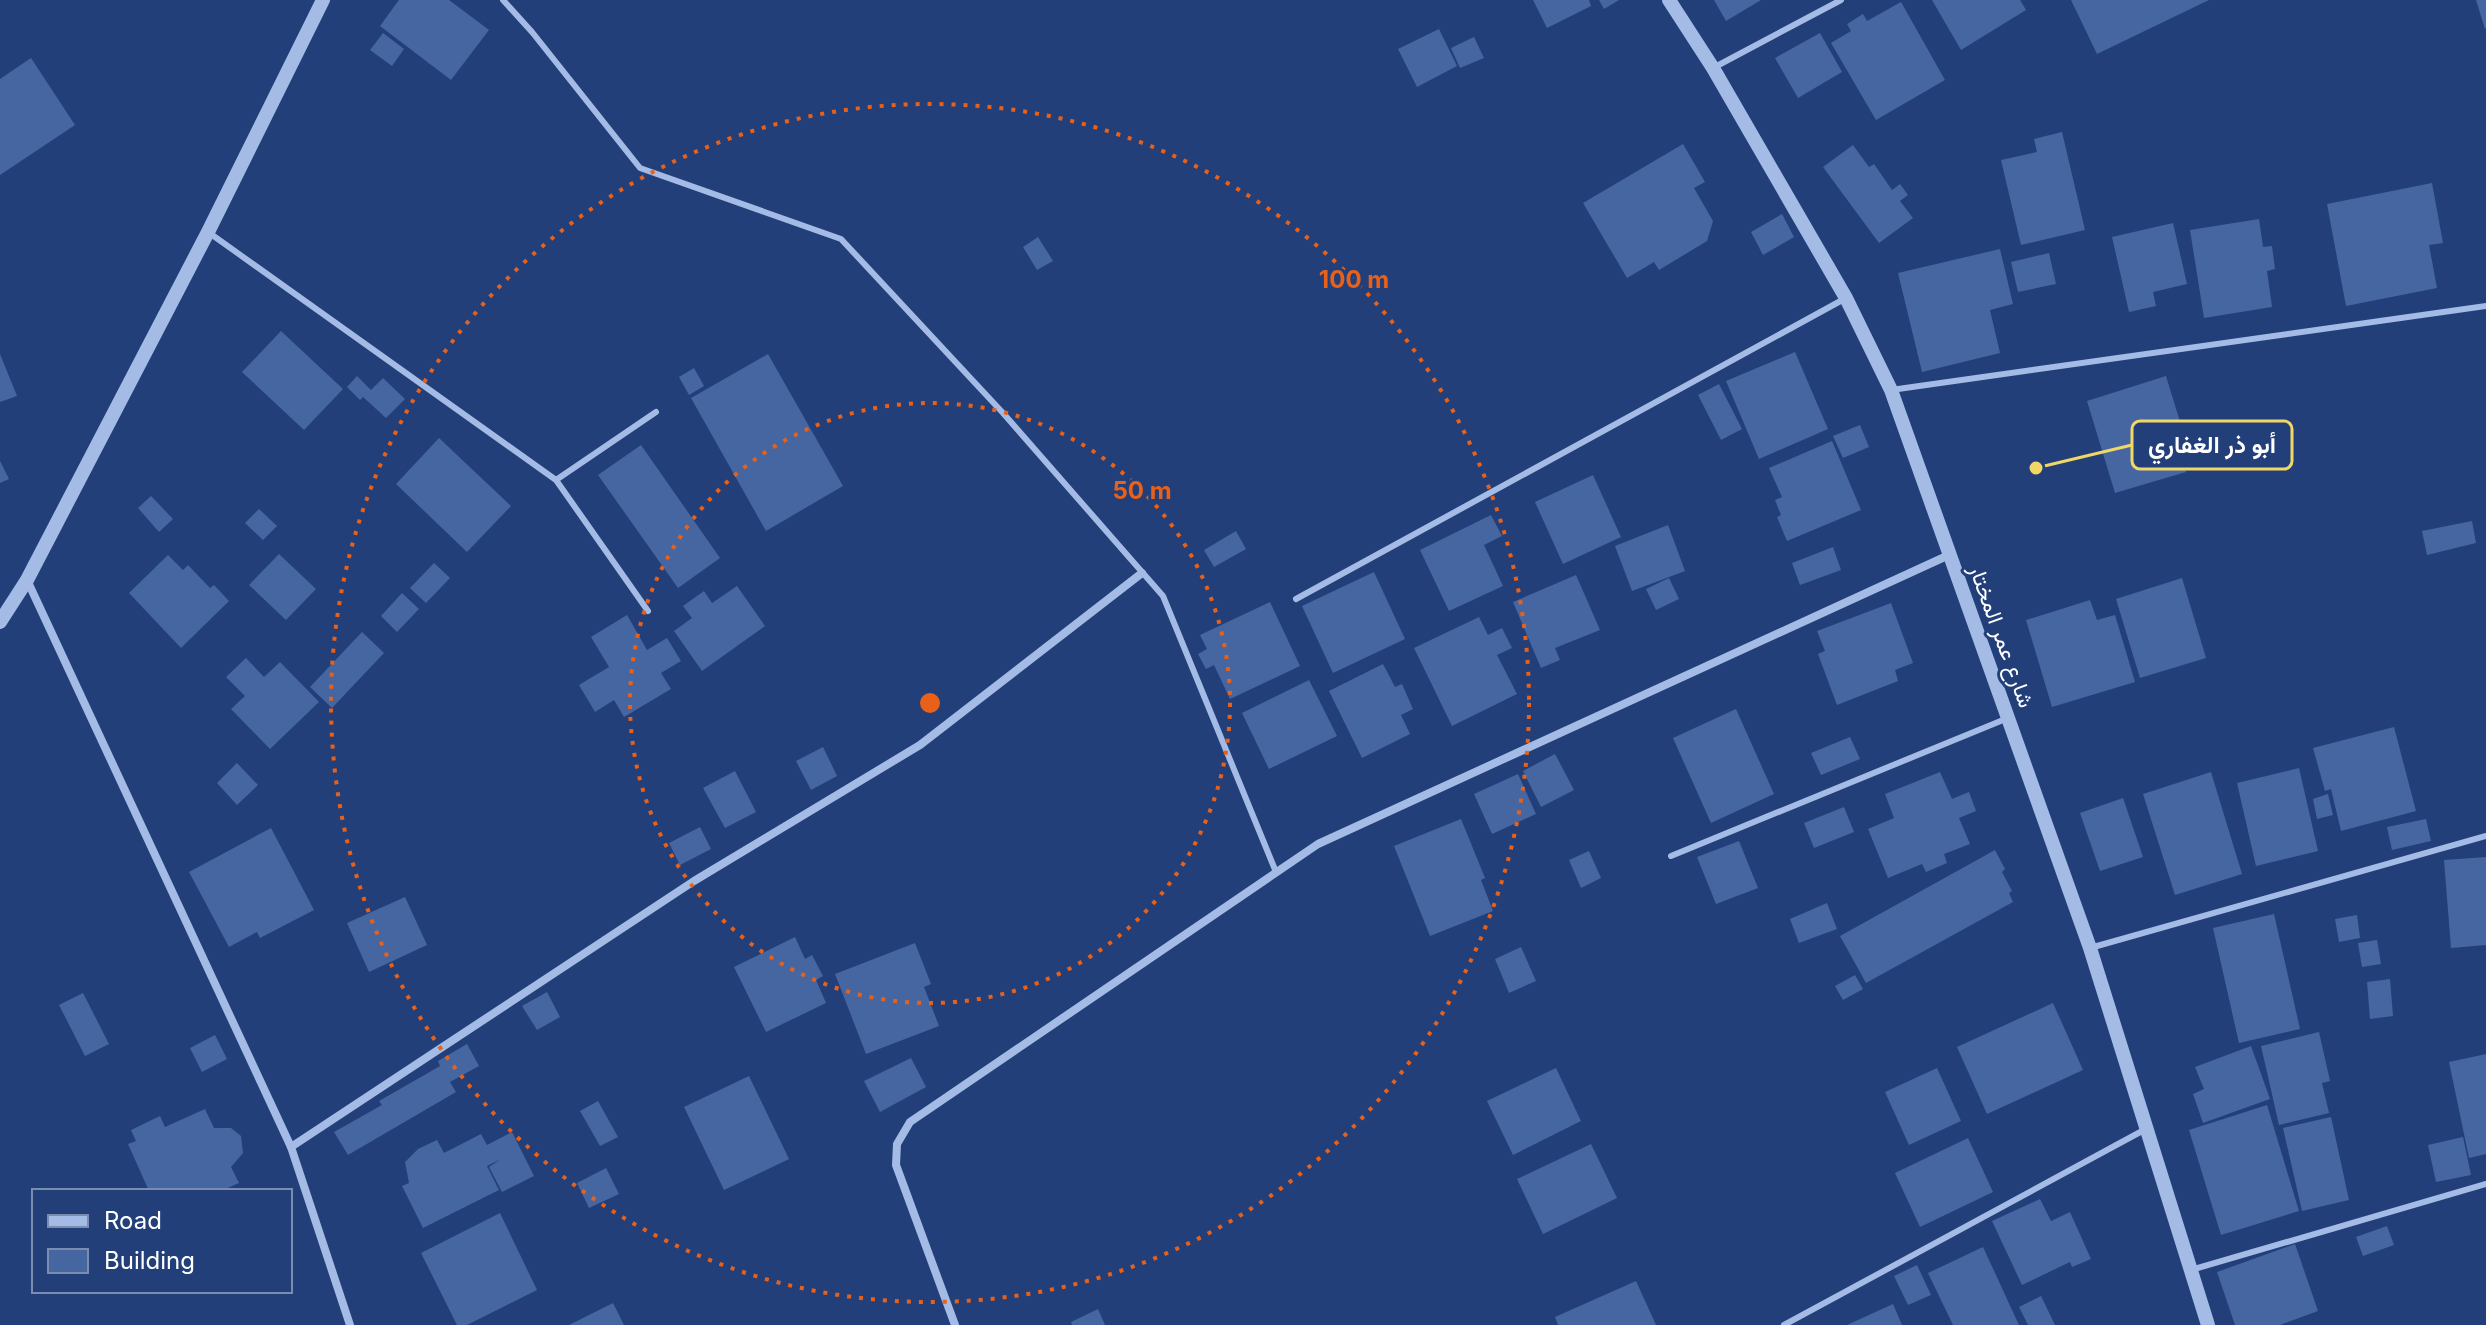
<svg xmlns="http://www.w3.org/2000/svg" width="2486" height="1325" font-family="Inter,Vazirmatn,sans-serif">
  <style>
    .building { fill: #4666a1 }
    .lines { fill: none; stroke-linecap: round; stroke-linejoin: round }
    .service { stroke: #a4bbe5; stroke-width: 6 }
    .minor { stroke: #a4bbe5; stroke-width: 8 }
    .tertiary { stroke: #a4bbe5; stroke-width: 14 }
    .ring { fill: none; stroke: #e96118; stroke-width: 4; stroke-dasharray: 4 8 }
    .labels { text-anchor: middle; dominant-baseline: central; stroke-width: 6; stroke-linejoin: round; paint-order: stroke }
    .street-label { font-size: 22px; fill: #fff; stroke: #223f7a }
    .centre { fill: #e96118; stroke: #223f7a; stroke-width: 4 }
    .ring-label { font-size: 24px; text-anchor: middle; font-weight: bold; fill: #e96118; stroke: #223f7a; stroke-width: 6; stroke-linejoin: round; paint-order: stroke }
    .leader { fill: none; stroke: #f1d766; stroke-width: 3 }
    .callout-dot { fill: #f1d766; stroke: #223f7a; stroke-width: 3 }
    .callout { fill: #223f7a; stroke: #f1d766; stroke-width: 3 }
    .callout-label { font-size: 24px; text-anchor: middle; font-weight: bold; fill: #fff }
  </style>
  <rect width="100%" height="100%" fill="#223f7a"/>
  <g class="building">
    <path d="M399,0H449L489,30L451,80L380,26Z"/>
    <path d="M1533,0H1589L1591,6L1547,28Z"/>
    <path d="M1599,0H1619L1604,9Z"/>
    <path d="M1714,0H1761L1726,21Z"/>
    <path d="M1932,0H2020L2026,10L1961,50Z"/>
    <path d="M2071,0H2209L2097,54Z"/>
    <path d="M2476,0H2486V28L2485,29Z"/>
    <path d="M1901,2L1945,80L1876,120L1831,43L1851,31L1847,24L1863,14L1867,21Z"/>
    <path d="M1439,29L1457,66L1417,87L1398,49Z"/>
    <path d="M383,33L404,49L392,66L370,50Z"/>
    <path d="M1820,33L1842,72L1798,98L1775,58Z"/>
    <path d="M1474,37L1484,58L1460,68L1451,48Z"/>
    <path d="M31,58L75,125L0,175V79Z"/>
    <path d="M2062,132L2085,230L2021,245L2001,160L2037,152L2034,139Z"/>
    <path d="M1683,144L1705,182L1694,188L1713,221L1707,241L1659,270L1654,262L1627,278L1583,203Z"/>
    <path d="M1853,145L1869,167L1874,164L1892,190L1900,184L1908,195L1900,201L1913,218L1879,243L1823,167Z"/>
    <path d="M2432,183L2443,243L2429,245L2437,288L2346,306L2327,204Z"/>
    <path d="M1782,214L1794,237L1763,255L1751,232Z"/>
    <path d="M2259,219L2263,247L2272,246L2275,269L2267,271L2272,307L2204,318L2190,230Z"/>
    <path d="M2173,223L2187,284L2153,292L2156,306L2129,312L2112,237Z"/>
    <path d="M1038,237L1053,261L1037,270L1023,247Z"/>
    <path d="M2000,249L2013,304L1990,310L2000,353L1922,372L1898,273Z"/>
    <path d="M2049,253L2056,284L2018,292L2011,262Z"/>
    <path d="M281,331L343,389L304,430L242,372Z"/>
    <path d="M1795,352L1828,429L1759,459L1726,381Z"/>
    <path d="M0,354L17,396L0,402Z"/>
    <path d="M768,354L843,486L766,531L691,398Z"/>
    <path d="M694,368L704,386L689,395L679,377Z"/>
    <path d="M357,376L371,390L383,378L405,399L386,418L363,397L360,400L347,387Z"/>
    <path d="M2166,376L2186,441L2178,443L2186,472L2115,493L2087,401Z"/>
    <path d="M1719,384L1742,429L1721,440L1698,395Z"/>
    <path d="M1860,425L1869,447L1843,458L1833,436Z"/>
    <path d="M439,438L511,506L467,552L396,484Z"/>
    <path d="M1832,441L1861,510L1787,541L1777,517L1781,515L1775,500L1782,497L1769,468Z"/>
    <path d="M641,445L720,558L678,588L598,475Z"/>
    <path d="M0,461L9,479L0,483Z"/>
    <path d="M1593,475L1621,537L1563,564L1535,502Z"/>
    <path d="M151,496L173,519L159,532L138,508Z"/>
    <path d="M259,509L277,526L263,540L245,523Z"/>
    <path d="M1491,515L1502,536L1484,545L1503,586L1449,611L1420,550Z"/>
    <path d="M2472,521L2476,543L2427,555L2422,531Z"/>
    <path d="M1668,525L1685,571L1632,591L1615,546Z"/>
    <path d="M1236,531L1246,549L1214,567L1204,550Z"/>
    <path d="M1833,547L1841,570L1800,585L1792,563Z"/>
    <path d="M279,554L316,589L286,620L249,585Z"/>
    <path d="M168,555L183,570L188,565L210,588L214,585L229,601L181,648L129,593Z"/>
    <path d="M434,563L450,578L426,603L410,588Z"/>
    <path d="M1374,572L1405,639L1333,673L1302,606Z"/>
    <path d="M1576,575L1600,630L1555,648L1560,660L1541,668L1513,602Z"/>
    <path d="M1669,578L1679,599L1656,610L1646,589Z"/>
    <path d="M2182,578L2206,658L2140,678L2116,599Z"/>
    <path d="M737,586L765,626L702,671L674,631L692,618L683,606L704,591L712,603Z"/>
    <path d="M402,593L419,609L397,632L381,616Z"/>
    <path d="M2090,600L2097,620L2115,615L2135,682L2052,707L2026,620Z"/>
    <path d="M1270,602L1300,666L1230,699L1214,665L1206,669L1198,654L1207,649L1200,635Z"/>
    <path d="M1891,603L1913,663L1895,670L1898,681L1837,705L1818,654L1825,651L1817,631Z"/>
    <path d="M627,615L647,650L667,638L681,661L661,673L671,689L624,717L614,700L595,712L579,685L609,667L591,637Z"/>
    <path d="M1479,617L1488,635L1502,628L1512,648L1497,655L1517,694L1452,726L1414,648Z"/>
    <path d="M362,632L384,653L332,708L310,687Z"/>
    <path d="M246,658L264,677L280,662L319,702L270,749L231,709L245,696L226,677Z"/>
    <path d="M1383,664L1395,687L1402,684L1413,709L1401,715L1410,734L1362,758L1329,691Z"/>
    <path d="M1309,680L1337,736L1269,769L1242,713Z"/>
    <path d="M1736,709L1774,794L1711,823L1673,738Z"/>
    <path d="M2394,727L2416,811L2341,831L2331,789L2325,791L2313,748Z"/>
    <path d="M1850,737L1860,759L1821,775L1811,753Z"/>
    <path d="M823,747L837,776L811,790L796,761Z"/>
    <path d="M1555,754L1574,790L1541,807L1523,771Z"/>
    <path d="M237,763L258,785L237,805L217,783Z"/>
    <path d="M2299,768L2318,851L2256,866L2237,783Z"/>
    <path d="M735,771L756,812L725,828L703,788Z"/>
    <path d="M1940,772L1952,799L1969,792L1976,811L1959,818L1970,844L1944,854L1947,863L1926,872L1922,864L1888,878L1868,829L1894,818L1885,794Z"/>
    <path d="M2211,772L2242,874L2175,895L2143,794Z"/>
    <path d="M1518,774L1536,814L1492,834L1474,794Z"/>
    <path d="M2328,794L2333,815L2317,819L2313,799Z"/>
    <path d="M2123,798L2143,857L2100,871L2080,813Z"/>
    <path d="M1844,807L1854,832L1814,848L1804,823Z"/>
    <path d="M1461,819L1485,878L1481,880L1493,911L1430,936L1394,846Z"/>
    <path d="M2426,819L2431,841L2392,850L2387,827Z"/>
    <path d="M700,827L711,849L680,865L669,843Z"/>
    <path d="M271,828L314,910L260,938L257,932L229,947L189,872Z"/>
    <path d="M1739,841L1758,888L1716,904L1697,857Z"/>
    <path d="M1995,850L2005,869L2002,872L2012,891L2009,893L2013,902L1866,983L1840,936Z"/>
    <path d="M1589,851L1601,878L1581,888L1569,860Z"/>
    <path d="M2486,857V945L2451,948L2444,860Z"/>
    <path d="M405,897L427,945L369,972L347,923Z"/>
    <path d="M1827,903L1837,929L1799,943L1790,919Z"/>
    <path d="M2274,914L2300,1029L2239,1043L2213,928Z"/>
    <path d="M2357,915L2360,938L2339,942L2335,919Z"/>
    <path d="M795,937L805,959L812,955L823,976L816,980L826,1003L766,1032L734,967Z"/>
    <path d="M2377,940L2381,964L2362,967L2358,943Z"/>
    <path d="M915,943L931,984L924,987L939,1026L866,1054L835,974Z"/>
    <path d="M1521,947L1536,981L1509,993L1495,959Z"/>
    <path d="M1855,975L1863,989L1843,1000L1835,986Z"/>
    <path d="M2390,979L2393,1016L2370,1019L2367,982Z"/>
    <path d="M547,992L560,1017L537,1030L522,1006Z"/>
    <path d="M83,993L109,1044L85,1056L59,1005Z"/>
    <path d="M2053,1003L2083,1070L1987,1114L1957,1047Z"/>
    <path d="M2319,1032L2330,1081L2322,1083L2329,1113L2279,1125L2261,1046Z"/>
    <path d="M215,1035L227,1059L202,1072L190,1048Z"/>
    <path d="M467,1044L479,1066L450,1082L456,1092L348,1155L334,1132L382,1105L379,1101L440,1066L438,1061Z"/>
    <path d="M2251,1046L2270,1099L2203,1123L2193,1094L2204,1089L2195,1067Z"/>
    <path d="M2486,1054V1154L2469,1158L2449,1062Z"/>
    <path d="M911,1058L926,1087L880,1112L864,1081Z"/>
    <path d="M1556,1068L1581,1121L1513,1155L1487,1101Z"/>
    <path d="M1937,1068L1961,1121L1909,1145L1885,1092Z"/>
    <path d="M749,1076L789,1159L724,1190L684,1107Z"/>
    <path d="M598,1101L618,1137L600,1146L580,1111Z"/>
    <path d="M2267,1105L2299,1211L2221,1235L2189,1130Z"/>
    <path d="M205,1109L214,1128H231L241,1136L243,1153L231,1167L239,1183L221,1191H149L128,1144L136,1141L131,1130L160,1116L165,1127Z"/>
    <path d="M2331,1117L2349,1200L2302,1211L2283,1128Z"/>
    <path d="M512,1132L534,1176L502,1192L489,1167L501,1159L487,1166L499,1190L423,1228L402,1186L409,1183L405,1162L418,1149L437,1140L444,1153L481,1134L487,1145Z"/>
    <path d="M2463,1137L2471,1175L2436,1182L2428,1145Z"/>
    <path d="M1968,1138L1993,1192L1920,1227L1895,1173Z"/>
    <path d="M1591,1144L1617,1198L1543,1234L1517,1179Z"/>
    <path d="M606,1168L619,1194L589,1208L577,1183Z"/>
    <path d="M2040,1199L2051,1221L2070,1212L2091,1259L2072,1267L2070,1262L2022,1285L1992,1221Z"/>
    <path d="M500,1213L537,1290L467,1325H457L421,1253Z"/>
    <path d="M2387,1226L2394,1245L2363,1256L2356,1237Z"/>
    <path d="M2295,1244L2318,1311L2280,1325H2235L2217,1272Z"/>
    <path d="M1983,1247L2019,1325H1953L1928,1273Z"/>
    <path d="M1917,1265L1931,1295L1908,1305L1894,1276Z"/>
    <path d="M1636,1281L1656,1325H1558L1555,1317Z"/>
    <path d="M2041,1296L2055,1325H2028L2019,1307Z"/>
    <path d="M613,1303L624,1325H569Z"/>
    <path d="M1893,1304L1902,1325H1847Z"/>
    <path d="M1098,1309L1105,1325H1072L1071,1322Z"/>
  </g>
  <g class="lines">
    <g class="service">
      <path d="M503,0L532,32L640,168L841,239L1003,413L1163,596L1276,872"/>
      <path d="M1713,68L1841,0"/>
      <path d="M208,232L556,480L648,611"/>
      <path d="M1891,390L2486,306"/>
      <path d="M556,480L656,412"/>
      <path d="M1296,599L1846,298"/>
      <path d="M1671,856L2008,718"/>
      <path d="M2090,948L2486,836"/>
      <path d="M2191,1270L2486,1184"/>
      <path d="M1784,1325L2144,1130"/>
    </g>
    <g class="minor">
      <path d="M27,580L291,1147L350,1325"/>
      <path d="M291,1147L694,881L920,745L1142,573"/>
      <path d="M955,1325L896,1165L897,1144L910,1122L1318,844L1949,555"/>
    </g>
    <g class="tertiary">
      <path d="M1669,0L1713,68L1846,298L1891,390L2090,948L2208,1325"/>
      <path d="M0,622L27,580L208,232L323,0"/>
    </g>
  </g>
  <g class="ring">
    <circle cx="930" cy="703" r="300"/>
    <circle cx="930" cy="703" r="599"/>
  </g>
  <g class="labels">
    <g class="street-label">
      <text transform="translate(2002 636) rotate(70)">شارع عمر المختار</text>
    </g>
  </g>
  <circle cx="930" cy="703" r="12" class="centre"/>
  <g class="ring-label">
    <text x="1354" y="288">100 m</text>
    <text x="1142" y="499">50 m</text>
  </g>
  <path class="leader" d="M2036 468L2132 445"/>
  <circle class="callout-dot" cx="2036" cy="468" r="8"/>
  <rect class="callout" x="2132" y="421" width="160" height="48" rx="8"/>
  <g class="callout-label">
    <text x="2212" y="453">أبو ذر الغفاري</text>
  </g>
  <rect x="32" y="1189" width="260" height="104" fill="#223f7a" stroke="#7a8caf" stroke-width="2"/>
  <rect x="48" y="1215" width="40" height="12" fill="#a4bbe5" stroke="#7a8caf" stroke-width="2"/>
  <text x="104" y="1229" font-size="24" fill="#ffffff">Road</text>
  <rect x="48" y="1249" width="40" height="24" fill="#4666a1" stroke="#7a8caf" stroke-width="2"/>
  <text x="104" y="1269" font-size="24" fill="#ffffff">Building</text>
</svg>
